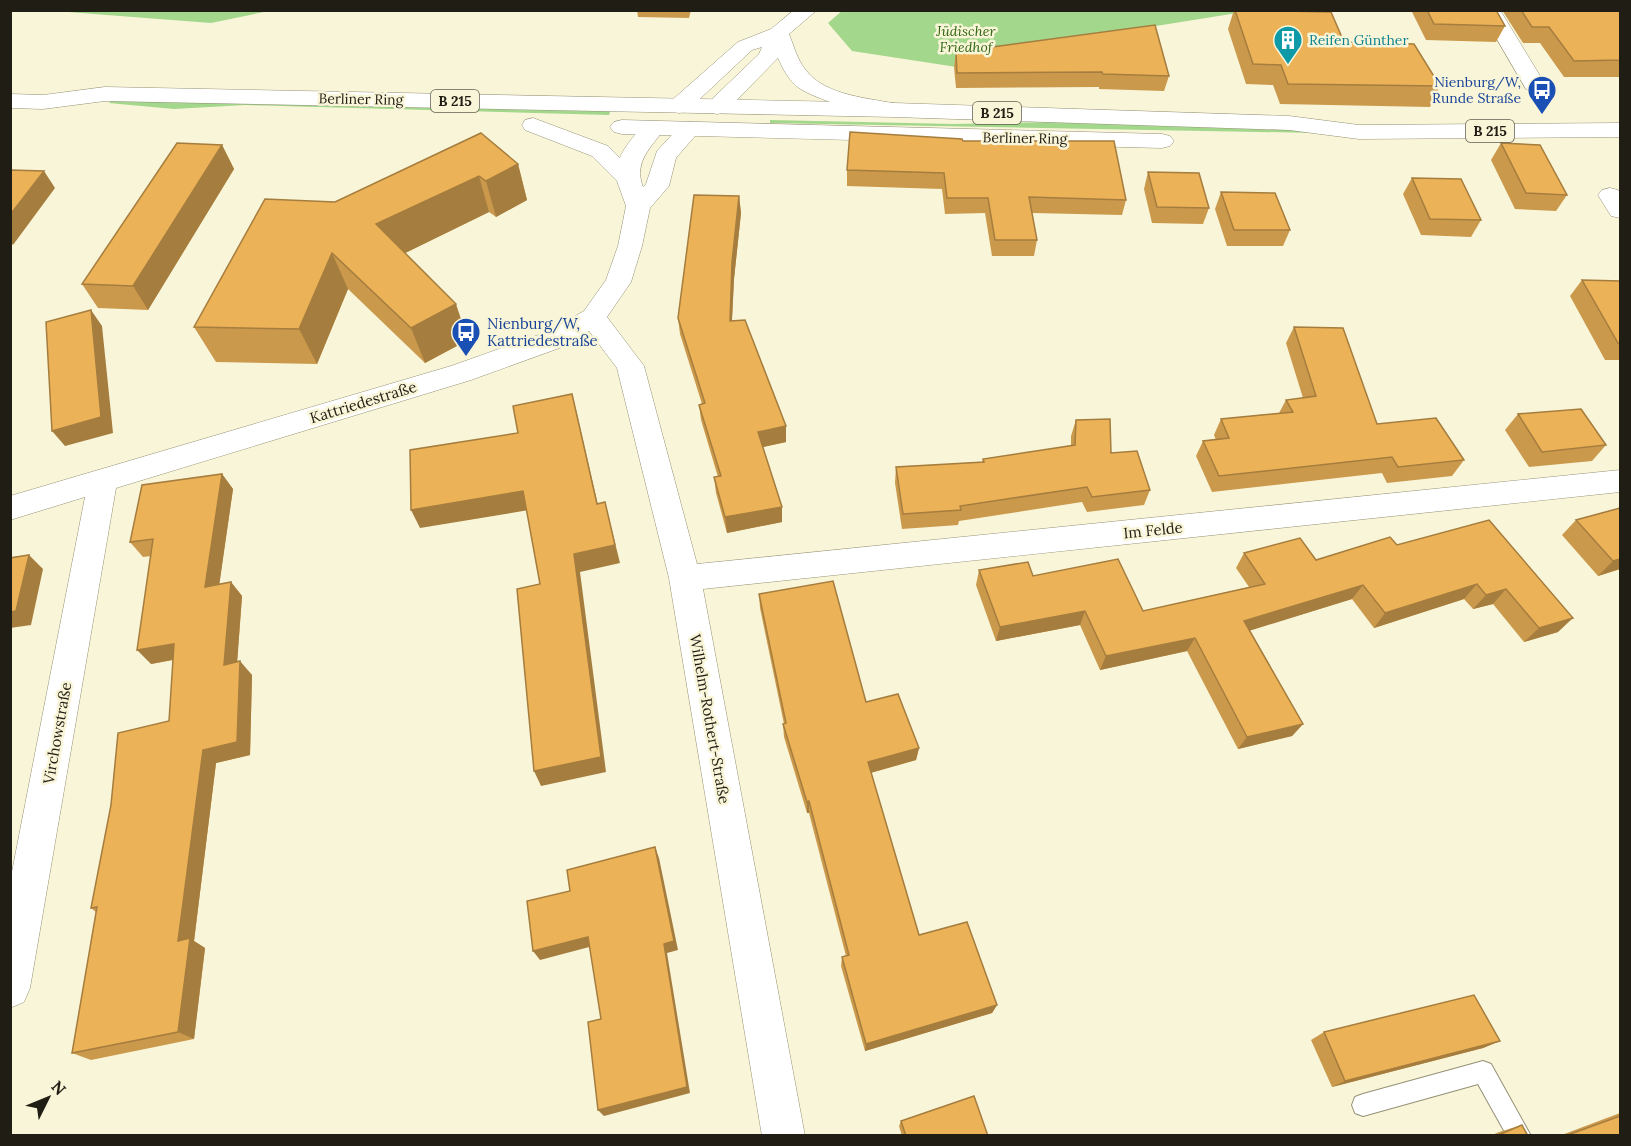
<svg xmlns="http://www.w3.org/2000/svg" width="1631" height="1146" font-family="Lora,serif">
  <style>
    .green { fill: #a2d78c }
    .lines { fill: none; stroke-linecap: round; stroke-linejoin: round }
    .service-casing { stroke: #959176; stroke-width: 2 }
    .minor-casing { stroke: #959176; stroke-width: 1 }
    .primary-casing { stroke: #959176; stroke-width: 1 }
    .service { fill: #fff; fill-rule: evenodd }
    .minor { fill: #fff; fill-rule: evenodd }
    .primary { fill: #fff; fill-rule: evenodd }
    .wall { fill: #cb994c }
    .shaded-wall { fill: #a57d3e }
    .building { fill: #ecb258; stroke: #a57d3e; stroke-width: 1.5 }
    .labels { text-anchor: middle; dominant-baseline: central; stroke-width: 5; stroke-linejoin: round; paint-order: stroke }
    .far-park-label { font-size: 14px; font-style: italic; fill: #336714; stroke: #f9f5d8 }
    .far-culture-label { font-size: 14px; fill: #0d838f; stroke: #f9f5d8; text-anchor: start }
    .far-transit-label { font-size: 14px; fill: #164399; stroke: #f9f5d8; text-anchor: end }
    .far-street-label { font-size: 14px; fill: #201e14; stroke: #f9f5d8 }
    .shield { fill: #f9f5d8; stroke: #615e4f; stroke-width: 1.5 }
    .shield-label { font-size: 14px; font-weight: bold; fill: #201e14 }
    .transit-label { font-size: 15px; fill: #164399; stroke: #f9f5d8; text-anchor: start }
    .street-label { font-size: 15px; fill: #201e14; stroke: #f9f5d8 }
  </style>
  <rect width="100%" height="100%" fill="#f9f5d8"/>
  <g class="green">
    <path d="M843,10L1250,11L993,52L996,73L852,51L828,23Z"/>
    <path d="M68,11V10L269,11L211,23L68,12Z"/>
    <path d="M111,101L611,109L609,115L245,105L174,109L109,103Z"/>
    <path d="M770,120L954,124L1106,121L1317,130L1319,133L770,123Z"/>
  </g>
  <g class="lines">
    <g class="service-casing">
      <path id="service" d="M1483,1061L1491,1064L1531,1136H1507L1478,1084L1363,1116L1355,1113L1352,1105L1355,1097L1363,1094Z"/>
    </g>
    <g class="minor-casing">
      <g id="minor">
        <path d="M794,10H817L789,34C794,46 797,59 805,69C825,97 872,98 902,105L905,110L902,115C882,120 816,100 799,88C789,81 783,69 778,58L725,112L717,114L709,112L706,107L709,102L759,54L762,47L752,50L687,111L679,113L671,111L668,106L671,101L738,42L771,29Z"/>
        <path d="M1480,10H1500L1545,84L1542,89L1534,90L1526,89Z"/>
        <path d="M533,118L608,146L620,158C622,150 640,127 647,123C652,120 657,122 662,123L665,128C652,147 633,161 643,187L646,184L657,151L682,124L690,122L698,124L701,129L676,158L669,186L650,208L642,246L631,282L607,317L644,366L697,564L1620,470V492L703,589L805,1136H762L669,578L617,368L589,331L565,346L471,380L116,488L30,988L24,1002L10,1008V882L85,497L10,520V496L451,366L547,332L584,311L606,280L618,246L626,206L617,181L592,156L525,130L522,125L525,120Z"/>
        <path d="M1610,188L1618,190L1620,193V218L1611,216L1598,195L1602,190Z"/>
      </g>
    </g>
    <g class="primary-casing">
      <g id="primary">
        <path d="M105,87L894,103L1289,116L1359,125L1620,123V137L1359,139L1289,130L894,117L105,101L43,109L10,108V94L43,95Z"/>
        <path d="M622,120L1162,134L1170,136L1174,141L1170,146L1162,148L622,134L614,132L610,127L614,122Z"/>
      </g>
    </g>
    <use href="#service" class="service"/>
    <use href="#minor" class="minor"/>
    <use href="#primary" class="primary"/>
  </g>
  <g class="wall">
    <path d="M637,10H691L689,18L638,17Z"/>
    <path d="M1234,10H1274L1440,86L1430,107L1280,104L1273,85L1246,84L1228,29Z"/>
    <path d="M1411,10H1496L1505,26L1496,42L1426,40Z"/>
    <path d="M1502,10H1620V77H1564L1540,43H1523Z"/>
    <path d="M956,52L1169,76L1164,91L1099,89V87L956,88L954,67Z"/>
    <path d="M963,141L1126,200L1122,215L1032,213L1037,240L1034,256H992L985,213L945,214L942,189L847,186V170Z"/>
    <path d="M1501,143L1567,195L1556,211L1515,209L1491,160Z"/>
    <path d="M222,145L234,169L148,310L98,308L82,284Z"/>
    <path d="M518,164L527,200L496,217L489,212L405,253L468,340L425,363L348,289L317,364L216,362L194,327L335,202Z"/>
    <path d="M1148,172L1209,208L1203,224L1152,223L1144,189Z"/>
    <path d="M1412,178L1481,220L1471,237L1421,235L1403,194Z"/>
    <path d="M1221,192L1290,230L1283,246H1227L1215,209Z"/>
    <path d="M739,196L741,213L734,279L732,321L786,442L763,447L782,522L727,533L716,493L714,477H718L701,420L699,405L702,404L680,334L678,318Z"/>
    <path d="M1582,280L1620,281V360H1605L1570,296Z"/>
    <path d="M1294,327L1377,424L1464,460L1452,476L1387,483L1382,473L1212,492L1196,456L1203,441L1216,440L1214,435L1221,419L1279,413L1286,400L1303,398L1286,343Z"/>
    <path d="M1518,414L1606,445L1592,461L1529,467L1505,430Z"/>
    <path d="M1076,420L1150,490L1144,505L1087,512L1082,502L959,521L958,525L902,529L895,483L896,467L982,462L983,459L1071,446V436Z"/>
    <path d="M222,474L233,489L219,584L231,582L242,596L237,662L252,675L250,755L216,763L194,941L205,948L194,1039L91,1060L72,1053L96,912L91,908L169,721L173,660L151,664V556L143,557L130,542Z"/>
    <path d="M1489,520L1558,632L1524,642L1493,604L1473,609L1464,599L1374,628L1352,599L1250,630L1303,724L1292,736L1238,749L1187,651L1100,670L1080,625L996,641L976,585L979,570L1033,576L1143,611L1249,587L1236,568L1244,553L1316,560L1397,545Z"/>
    <path d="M1576,520L1620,569L1598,576L1562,535Z"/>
    <path d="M759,594L866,702L919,748L916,760L871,773L919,935L997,1005L992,1013L865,1051L841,966L842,957L846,956L809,813H807L784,737L783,724H784L760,608Z"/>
    <path d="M1324,1032L1500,1041L1483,1048L1332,1087L1311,1040Z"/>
    <path d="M1620,1113V1136H1559Z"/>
    <path d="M901,1121L988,1136H902L899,1126Z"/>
    <path d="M1522,1125L1528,1136H1490L1499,1132Z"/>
  </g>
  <g class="shaded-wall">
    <path d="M222,145L234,169L148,310L133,286Z"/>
    <path d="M518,164L527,200L496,217L486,181Z"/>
    <path d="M44,171L55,188L13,245L10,241V215Z"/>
    <path d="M479,176L489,212L391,260L376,224Z"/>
    <path d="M739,196L741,213L734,279L731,337L730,321L732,262Z"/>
    <path d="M332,253L348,289L317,364L299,329Z"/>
    <path d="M456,304L468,340L425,363L411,328Z"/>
    <path d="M91,310L102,326L113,433L65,446L52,431Z"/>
    <path d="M572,394L577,414L602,523L597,504Z"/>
    <path d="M786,426V442L759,448L758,432Z"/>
    <path d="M222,474L233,489L217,601L205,587Z"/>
    <path d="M523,491L529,510L420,528L411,510Z"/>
    <path d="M605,502L620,563L580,572L606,772L541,786L534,771L574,554Z"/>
    <path d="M782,507V522L727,533L725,517Z"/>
    <path d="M29,555L43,569L31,625L10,628V612Z"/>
    <path d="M1620,559V569L1598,576L1613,561Z"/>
    <path d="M231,582L242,596L236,678L224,665Z"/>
    <path d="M1477,584L1464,599L1374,628L1385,613Z"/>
    <path d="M1363,585L1352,599L1236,635L1244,621Z"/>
    <path d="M1506,589L1493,604L1473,609L1486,595Z"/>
    <path d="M1085,611L1080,625L996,641L1000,627Z"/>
    <path d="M1573,618L1558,632L1524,642L1539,628Z"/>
    <path d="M1195,638L1187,651L1100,670L1106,656Z"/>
    <path d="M174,644L187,657L151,664L137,650Z"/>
    <path d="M240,661L252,675L250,755L216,763L194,941L205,948L194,1039L178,1032V941L203,750Z"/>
    <path d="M1303,724L1292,736L1238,749L1247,737Z"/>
    <path d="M919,748L916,760L866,774L868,762Z"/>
    <path d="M809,801V813H807V802Z"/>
    <path d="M655,847L659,858L678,950L667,953L690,1093L604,1116L598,1110L664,944Z"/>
    <path d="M588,937L593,946L540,960L533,951Z"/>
    <path d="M997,1005L992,1013L865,1051L866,1044Z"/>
    <path d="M1500,1041L1483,1048L1332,1087L1345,1081Z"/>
  </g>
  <g class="building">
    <path d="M1235,10L1331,12L1344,42L1414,44L1440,86L1288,84L1281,65L1253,64Z"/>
    <path d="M1427,10H1496L1505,26L1434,24Z"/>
    <path d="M1521,10H1620V60L1574,61L1549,27H1532Z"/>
    <path d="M1155,25L1169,76L1103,74L1102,72L957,73L956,52Z"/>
    <path d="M850,132L962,139L963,141H1114L1126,200L1029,197L1037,240H995L988,198H947L944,173L847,170Z"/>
    <path d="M481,133L518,164L486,181L479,176L376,224L456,304L411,328L332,253L299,329L194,327L265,199L335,202Z"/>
    <path d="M177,143L222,145L133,286L82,284Z"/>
    <path d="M1501,143L1540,145L1567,195L1526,193Z"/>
    <path d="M10,170L44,171L10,215Z"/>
    <path d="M1148,172L1199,173L1209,208L1157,207Z"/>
    <path d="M1412,178L1461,179L1481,220L1430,219Z"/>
    <path d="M1221,192L1275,193L1290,230H1234Z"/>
    <path d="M694,195L739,196L732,262L730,321L745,320L786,426L758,432L782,507L725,517L714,477L721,476L699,405L705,403L678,318Z"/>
    <path d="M1582,280L1620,281V343H1618Z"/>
    <path d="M91,310L101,417L52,431L46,322Z"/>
    <path d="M1294,327L1343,328L1377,424L1436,418L1464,460L1398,467L1392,457L1219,476L1203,441L1229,438L1221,419L1293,412L1286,400L1316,396Z"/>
    <path d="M572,394L597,504L605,502L615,545L574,554L601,757L534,771L517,589L540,584L523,491L411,510L410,450L518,433L513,406Z"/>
    <path d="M1581,409L1606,445L1542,452L1518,414Z"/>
    <path d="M1110,419L1111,453L1137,451L1150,490L1092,497L1087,487L960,506L961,510L903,514L896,467L984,462L983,459L1075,445L1076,420Z"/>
    <path d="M222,474L205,587L231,582L224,665L240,661L237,742L203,750L178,941L190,938L178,1032L72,1053L97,907L91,908L111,805L118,733L169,721L174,644L137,650L153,539L130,542L142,485Z"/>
    <path d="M1620,508V559L1613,561L1576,520Z"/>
    <path d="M1489,520L1573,618L1539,628L1506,589L1486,595L1477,584L1385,613L1363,585L1244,621L1303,724L1247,737L1195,638L1106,656L1085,611L1000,627L979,570L1028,562L1033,576L1118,559L1143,611L1265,584L1244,553L1300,538L1316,560L1390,537L1397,545Z"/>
    <path d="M29,555L16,611L10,612V558Z"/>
    <path d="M833,581L866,702L898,694L919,748L868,762L919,935L967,922L997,1005L866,1044L842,957L849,955L809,801L807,802L783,724L786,723L759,594Z"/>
    <path d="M655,847L674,941L664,944L687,1087L598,1110L588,1022L601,1019L588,937L533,951L527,901L570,891L567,870Z"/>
    <path d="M1474,995L1500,1041L1345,1081L1324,1032Z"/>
    <path d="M974,1096L988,1136H906L901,1121Z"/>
    <path d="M1620,1116V1136H1565Z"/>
    <path d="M1522,1125L1528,1136H1496Z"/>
  </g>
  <defs>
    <g id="building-pin" transform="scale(1.5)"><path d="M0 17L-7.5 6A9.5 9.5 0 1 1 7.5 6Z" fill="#0f9aa8" stroke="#f9f5d8"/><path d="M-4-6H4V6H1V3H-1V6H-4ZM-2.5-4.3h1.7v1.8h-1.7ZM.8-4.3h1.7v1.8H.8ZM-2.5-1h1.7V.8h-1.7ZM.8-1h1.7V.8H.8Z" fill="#fff"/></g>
    <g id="bus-pin" transform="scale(1.5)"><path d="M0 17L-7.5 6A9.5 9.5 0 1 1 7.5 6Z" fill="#1a4fb4" stroke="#f9f5d8"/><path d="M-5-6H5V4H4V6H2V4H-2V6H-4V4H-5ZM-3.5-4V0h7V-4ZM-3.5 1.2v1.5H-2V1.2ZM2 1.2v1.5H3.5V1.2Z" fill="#fff"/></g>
  </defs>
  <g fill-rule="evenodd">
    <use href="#building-pin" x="1288" y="40"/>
    <use href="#bus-pin" x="1542" y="90"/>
    <use href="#bus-pin" x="466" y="332"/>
  </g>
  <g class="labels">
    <g class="far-park-label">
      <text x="966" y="31">Jüdischer<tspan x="966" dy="16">Friedhof</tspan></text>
    </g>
    <g class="far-culture-label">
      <text x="1309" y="40">Reifen Günther</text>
    </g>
    <g class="far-transit-label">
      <text x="1521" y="82">Nienburg/W,<tspan x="1521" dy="16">Runde Straße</tspan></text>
    </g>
    <g class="far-street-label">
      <text transform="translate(361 99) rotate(1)">Berliner Ring</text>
      <text transform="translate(1025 138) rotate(1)">Berliner Ring</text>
    </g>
    <g class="shield">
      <rect x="431" y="90" width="48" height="22" rx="4.5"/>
      <rect x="973" y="102" width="48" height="22" rx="4.5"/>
      <rect x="1466" y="120" width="48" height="22" rx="4.5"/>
    </g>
    <g class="shield-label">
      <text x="455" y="101">B 215</text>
      <text x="997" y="113">B 215</text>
      <text x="1490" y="131">B 215</text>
    </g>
    <g class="transit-label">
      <text x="487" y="323">Nienburg/W,<tspan x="487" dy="17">Kattriedestraße</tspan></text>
    </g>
    <g class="street-label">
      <text transform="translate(363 402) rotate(-17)">Kattriedestraße</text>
      <text transform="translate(1153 530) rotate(-6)">Im Felde</text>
      <text transform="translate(710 719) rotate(80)">Wilhelm-Rothert-Straße</text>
      <text transform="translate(57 733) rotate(-80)">Virchowstraße</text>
    </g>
  </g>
  <rect width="1631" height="1146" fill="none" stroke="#201e14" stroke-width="24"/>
  <g transform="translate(48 1098) rotate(47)" stroke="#f9f5d8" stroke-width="4.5" paint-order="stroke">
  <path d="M0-4.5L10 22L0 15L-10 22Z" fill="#201e14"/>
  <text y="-9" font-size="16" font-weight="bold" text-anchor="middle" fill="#201e14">N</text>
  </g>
</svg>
